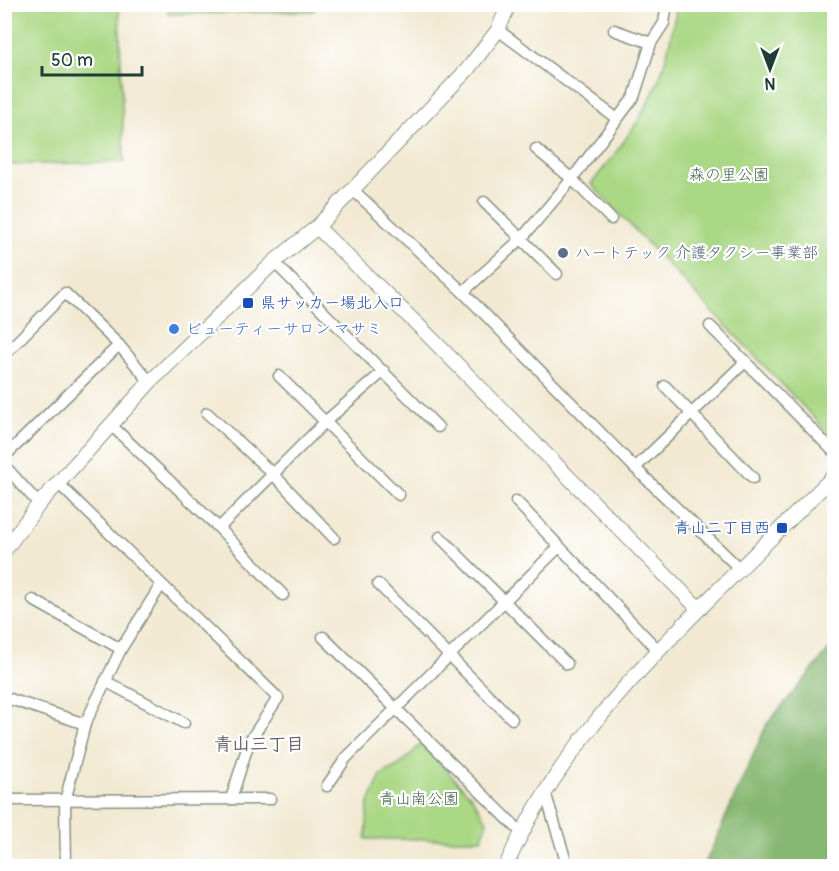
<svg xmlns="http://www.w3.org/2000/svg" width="839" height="871" font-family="Pangolin,'Klee One',sans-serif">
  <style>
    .green { fill: #aad885; stroke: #648a5c; stroke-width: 1.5 }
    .forest { fill: #87b872; stroke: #537a53; stroke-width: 1.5 }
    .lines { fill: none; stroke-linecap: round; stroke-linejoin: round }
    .minor-casing { stroke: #889383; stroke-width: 13 }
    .tertiary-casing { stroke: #889383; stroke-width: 16 }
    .minor { stroke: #fff; stroke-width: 10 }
    .tertiary { stroke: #fff; stroke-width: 14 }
    .service-dot { fill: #5c6f8a; stroke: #fff; stroke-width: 2 }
    .transit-dot { fill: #1a4fb4; stroke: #fff; stroke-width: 2 }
    .shop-dot { fill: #3f7fe0; stroke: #fff; stroke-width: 2 }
    .labels { text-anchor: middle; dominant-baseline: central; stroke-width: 4.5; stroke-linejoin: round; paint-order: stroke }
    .park-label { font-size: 16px; fill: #426448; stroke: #fff }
    .service-label { font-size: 16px; fill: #4e5e75; stroke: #fff; text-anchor: start }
    .transit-label { font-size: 16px; fill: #164399; stroke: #fff; text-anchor: start }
    .shop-label { font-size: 16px; fill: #366cbe; stroke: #fff; text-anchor: start }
    .neighbourhood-label { font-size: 18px; font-weight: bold; fill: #655d67; stroke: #fff }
  </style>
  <rect width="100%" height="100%" fill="#fff"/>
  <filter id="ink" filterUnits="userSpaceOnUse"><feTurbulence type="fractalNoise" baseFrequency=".0167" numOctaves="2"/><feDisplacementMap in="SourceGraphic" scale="12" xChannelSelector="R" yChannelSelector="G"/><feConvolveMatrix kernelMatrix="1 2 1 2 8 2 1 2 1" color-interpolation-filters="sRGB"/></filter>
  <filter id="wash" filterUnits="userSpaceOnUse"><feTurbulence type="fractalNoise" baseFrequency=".008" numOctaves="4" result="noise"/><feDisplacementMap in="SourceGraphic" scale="24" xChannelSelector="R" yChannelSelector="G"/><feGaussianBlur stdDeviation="1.35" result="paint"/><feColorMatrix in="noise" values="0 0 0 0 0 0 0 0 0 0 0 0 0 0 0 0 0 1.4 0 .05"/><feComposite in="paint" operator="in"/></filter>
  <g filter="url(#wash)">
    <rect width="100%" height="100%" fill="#f2e9d2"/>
    <g class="green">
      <path d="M4,5H119L124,162L5,165Z"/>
      <path d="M314,5V11L168,14V5Z"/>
      <path d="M677,5H834V439L591,184C622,146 655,103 667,54C671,38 674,21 677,5Z"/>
      <path d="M421,744L472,797L487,821L482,839H366L368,805L381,775L401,764Z"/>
    </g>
    <path class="forest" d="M834,644V866H704L767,724Z"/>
  </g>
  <g filter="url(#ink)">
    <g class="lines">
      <g class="minor-casing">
        <g id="minor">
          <path d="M498,30L616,118"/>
          <path d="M614,30L651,43"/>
          <path d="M536,149L572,179L611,219"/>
          <path d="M353,190L463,292L635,468L740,569"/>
          <path d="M484,202L557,274"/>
          <path d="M274,262L438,427"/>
          <path d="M463,292L522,238L572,179L634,97L651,43L664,23L667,4"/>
          <path d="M710,326L834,452"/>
          <path d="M4,355L65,293L119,345L150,382"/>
          <path d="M279,376L399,495"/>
          <path d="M665,386L753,478"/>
          <path d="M207,413L273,474L334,538"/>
          <path d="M111,425L219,528L283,595"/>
          <path d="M4,457L119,345"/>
          <path d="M4,465L39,504"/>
          <path d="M635,468L746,361"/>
          <path d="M58,483L278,698L249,742L231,799"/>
          <path d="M516,501L658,650"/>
          <path d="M219,528L326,421L384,371"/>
          <path d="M440,537L567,664"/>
          <path d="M378,584L512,719"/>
          <path d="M33,600L121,649"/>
          <path d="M323,637L521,832"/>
          <path d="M105,681L184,723"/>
          <path d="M4,697L85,724"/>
          <path d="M327,786L346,758L559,547"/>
          <path d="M545,792L565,858L562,866"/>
          <path d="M4,800L270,799"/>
          <path d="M66,866L65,801L85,724L121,649L161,585"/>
        </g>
      </g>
      <g class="tertiary-casing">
        <g id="tertiary">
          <path d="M317,227L423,330L699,609C622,686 550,766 506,866"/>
          <path d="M4,551L39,504L150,382L274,262L317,227L467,70L498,30L509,4"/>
          <path d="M699,609L834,476"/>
        </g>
      </g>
      <use href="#minor" class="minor"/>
      <use href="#tertiary" class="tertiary"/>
    </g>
  </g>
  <circle class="service-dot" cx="563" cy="253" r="6"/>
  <g class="transit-dot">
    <rect x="242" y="297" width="12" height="12" rx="3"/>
    <rect x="776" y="522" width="12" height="12" rx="3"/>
  </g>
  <circle class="shop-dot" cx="174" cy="329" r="6"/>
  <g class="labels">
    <g class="park-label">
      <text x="729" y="175">森の里公園</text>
      <text x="419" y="799">青山南公園</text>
    </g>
    <g class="service-label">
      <text x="575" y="253">ハートテック 介護タクシー事業部</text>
    </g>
    <g class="transit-label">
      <text x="260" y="303">県サッカー場北入口</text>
      <text x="770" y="528" text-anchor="end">青山二丁目西</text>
    </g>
    <g class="shop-label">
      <text x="186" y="329">ビューティーサロン マサミ</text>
    </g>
    <g class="neighbourhood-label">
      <text x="259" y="744">青山三丁目</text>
    </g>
  </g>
  <rect width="839" height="871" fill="none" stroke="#fff" stroke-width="24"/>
  <g transform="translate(770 69) rotate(180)" stroke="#ffffff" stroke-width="4.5" paint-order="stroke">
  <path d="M0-4.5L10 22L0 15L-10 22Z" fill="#1f3d34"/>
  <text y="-9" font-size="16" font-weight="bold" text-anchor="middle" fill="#1f3d34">N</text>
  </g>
  <path d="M42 66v9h100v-9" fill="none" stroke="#1f3d34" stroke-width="3"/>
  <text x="51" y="66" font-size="18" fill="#1f3d34" stroke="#ffffff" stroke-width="4.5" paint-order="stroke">50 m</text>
</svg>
